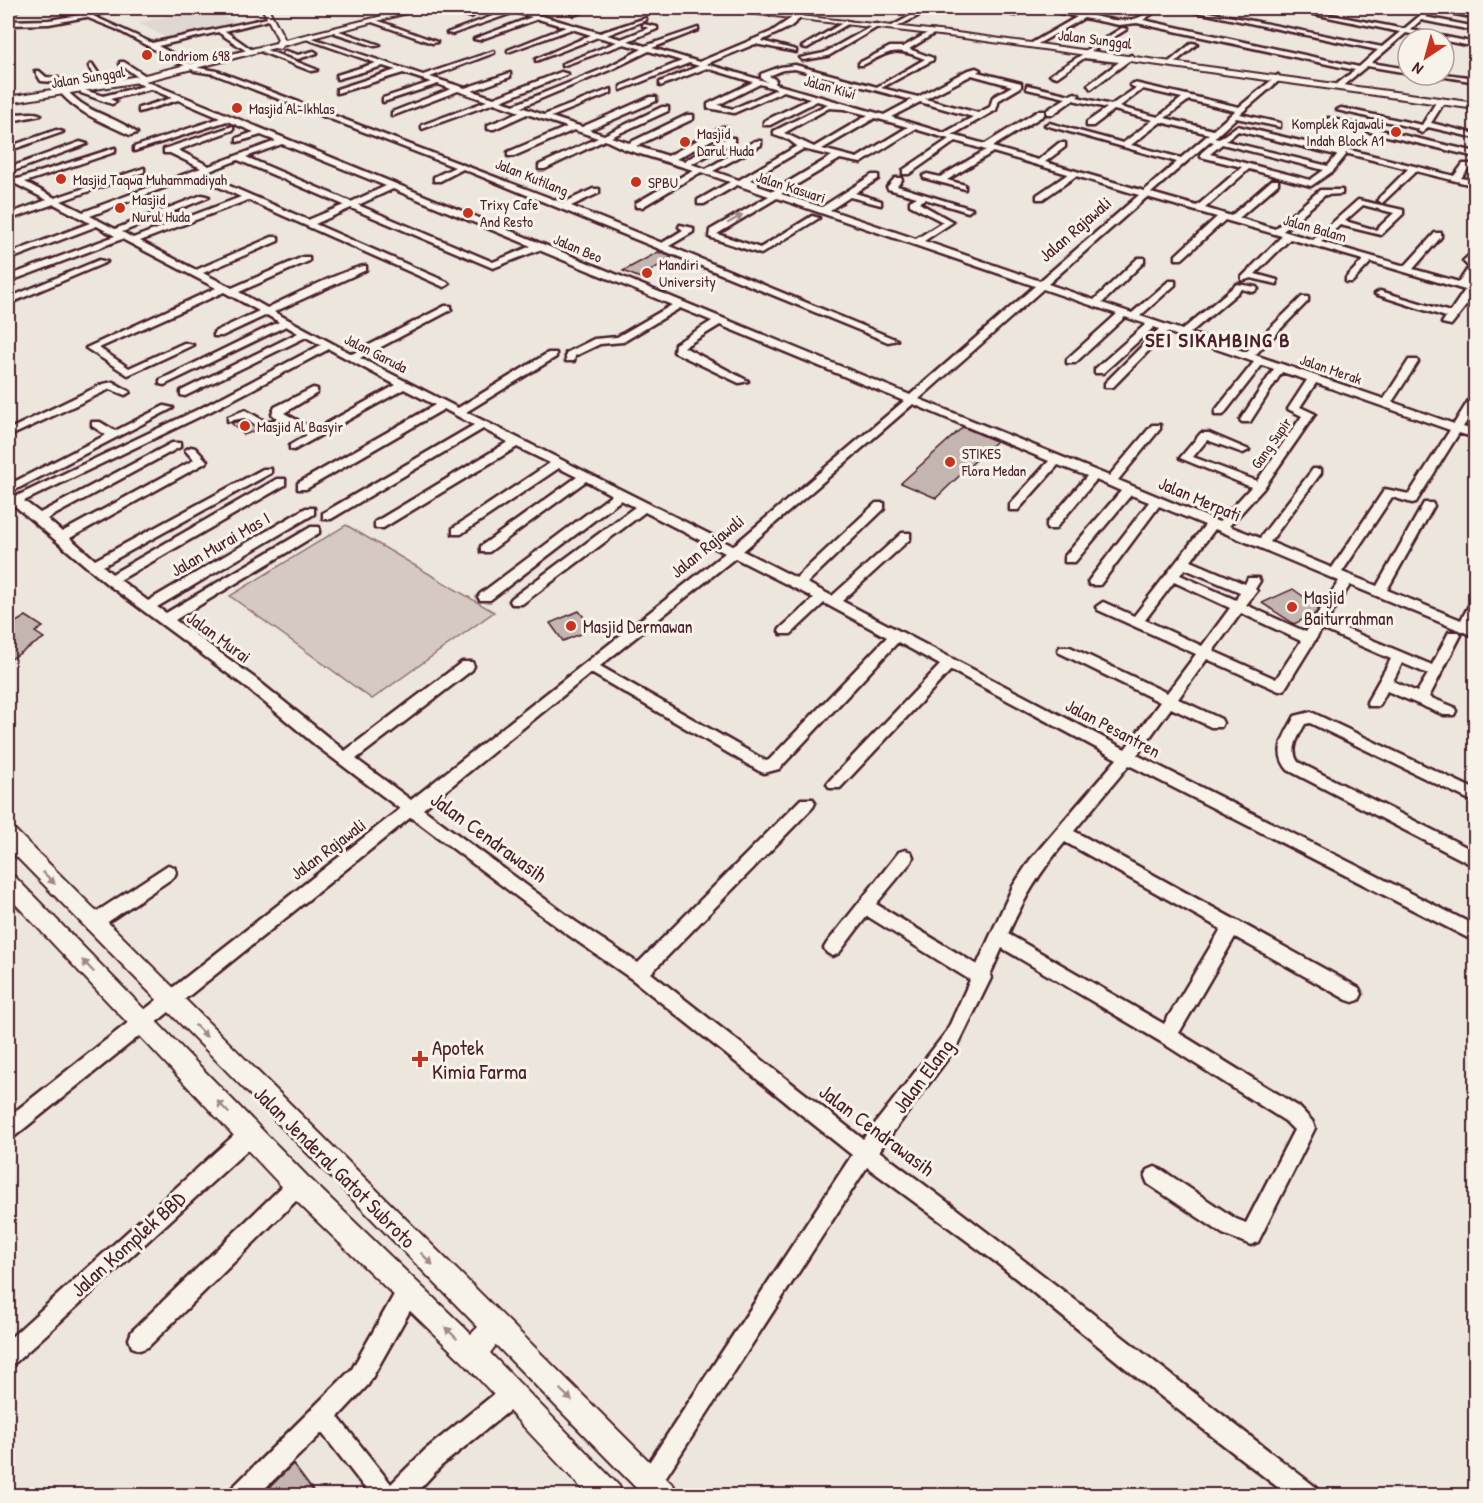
<svg xmlns="http://www.w3.org/2000/svg" width="1483" height="1503" font-family="'Patrick Hand',sans-serif">
  <style>
    .built { fill: #e0d7d0 }
    .green { fill: #d5c9c2; stroke: #907476; stroke-width: 1.5 }
    .lines { fill: none; stroke-linecap: round; stroke-linejoin: round }
    .stream { stroke: #896c6f; stroke-width: 2 }
    .building { fill: #c4b5b0; stroke: #4a1f2b; stroke-width: 1.5 }
    .minor-casing { stroke: #4a1f2b; stroke-width: 5 }
    .major-casing { stroke: #4a1f2b; stroke-width: 4 }
    .minor { fill: #f7f3e8; fill-rule: evenodd }
    .major { fill: #f7f3e8; fill-rule: evenodd }
    .oneway { fill: #a0898a }
    .poi-dot { fill: #c8321e; stroke: #f7f3e8; stroke-width: 2 }
    .labels { text-anchor: middle; dominant-baseline: central; stroke-width: 6; stroke-linejoin: round; paint-order: stroke }
    .far-street-label { font-size: 15px; fill: #4a1f2b; stroke: #f7f3e8 }
    .far-poi-label { font-size: 15px; fill: #4a1f2b; stroke: #f7f3e8; text-anchor: start }
    .street-label { font-size: 18px; fill: #4a1f2b; stroke: #f7f3e8 }
    .poi-label { font-size: 18px; fill: #4a1f2b; stroke: #f7f3e8; text-anchor: start }
    .far-district-label { font-size: 20px; font-weight: bold; letter-spacing: 1.5px; fill: #4a1f2b; stroke: #f7f3e8 }
    .near-street-label { font-size: 21px; fill: #4a1f2b; stroke: #f7f3e8 }
    .near-poi-label { font-size: 21px; fill: #4a1f2b; stroke: #f7f3e8; text-anchor: start }
  </style>
  <rect width="100%" height="100%" fill="#ece6dd"/>
  <filter id="ink" filterUnits="userSpaceOnUse"><feTurbulence type="fractalNoise" baseFrequency=".0167" numOctaves="2"/><feDisplacementMap in="SourceGraphic" scale="12" xChannelSelector="R" yChannelSelector="G"/><feConvolveMatrix kernelMatrix="1 2 1 2 8 2 1 2 1" color-interpolation-filters="sRGB"/></filter>
  <g filter="url(#ink)">
    <path class="built" d="M202,8L236,22L166,38L139,23Z"/>
    <path class="green" d="M346,525L494,612L372,699L230,596Z"/>
    <g class="lines">
      <path class="stream" d="M99,11L110,8"/>
    </g>
    <g class="building">
      <path d="M658,252L672,257L640,278L623,271Z"/>
      <path d="M244,420L260,429L244,435L231,423Z"/>
      <path d="M963,427L996,441L936,498L901,483Z"/>
      <path d="M1293,589L1319,608L1315,614L1294,624L1262,603Z"/>
      <path d="M579,611L593,629L563,641L550,623Z"/>
      <path d="M26,616L43,627L35,632L44,638L8,661V627Z"/>
      <path d="M293,1464L317,1496H261Z"/>
    </g>
    <g class="lines">
      <g class="minor-casing">
        <g id="minor">
          <path d="M14,8H23L8,13V9Z"/>
          <path d="M66,8H73L87,13L118,8L93,16L152,43L272,17V19L225,31L252,50V52H248L218,32L158,46L175,55L185,58V61L199,68L217,71L563,203L593,189H599V193L571,206L662,243L683,230L679,227L680,225L693,228V232L669,246L897,340L888,342L463,169L440,181H434V177L455,167L214,74L195,71L116,29L86,17L49,24L8,25V21L49,20L80,15Z"/>
          <path d="M147,8H181L178,10Z"/>
          <path d="M446,8H454L474,15L471,17Z"/>
          <path d="M504,8L518,9L600,33L646,18V20L607,35L621,39L649,28L643,26V24L657,27V29L628,41L645,46L698,28V30L652,48L699,62L771,32L806,8H812L790,27L761,41L796,50V52L755,44L706,64L768,82L761,78V74L780,67L795,65L877,87L925,59C893,47 893,50 863,65H859V63L890,47H903L931,31H935V33L909,49L933,58V60L881,88L918,97L966,71L976,68L980,70L977,72L1021,83V87L999,100L996,110L952,135L985,144L1038,111H1044V115L992,147L1038,160L1059,143H1065V147L1045,162L1144,191L1177,162L1045,125L1049,123L1123,143L1153,120L1114,110L1093,126H1087V122L1107,108L1073,100L1053,114H1047V110L1066,98L1027,89V85L1070,95L1075,93L1079,95L1077,97L1111,105L1136,88L1130,85L1134,83L1239,107L1278,75L1281,79L1240,114L1280,123V127L1236,118L1214,138L1219,139L1237,126L1330,148L1334,146L1454,176L1463,164H1476V169H1468L1461,178L1476,181V186L1416,171L1382,203L1378,200L1379,198L1408,169L1345,153L1346,155L1333,171L1311,186L1249,169L1205,208L1231,216L1272,180H1278V184L1239,218L1275,229L1320,190H1342V194L1325,195L1283,231L1313,240L1358,200L1403,210V214L1381,235L1340,225L1321,242L1405,266L1435,233H1441V237L1413,269L1459,282L1469,267L1463,261L1476,249L1473,261L1476,271L1467,284L1476,287V293L1451,325L1442,323L1446,317L1375,294L1380,291L1450,312L1465,290L1371,262L1352,282H1346V278L1363,260L1290,239L1255,274L1277,280V284L1251,278L1242,281V277L1282,236L1225,220L1182,259H1176V255L1217,217L1147,197L1048,284L1094,300L1138,258H1144V262L1102,303L1132,313L1169,281H1175V285L1140,316L1182,330L1237,284L1256,287L1258,289L1253,292L1242,289L1190,333L1246,352L1302,297H1308V301L1255,355L1384,399L1409,360H1417L1418,362L1392,402L1454,424L1472,395L1476,394V407L1463,427L1476,431V438L1459,433L1416,502L1412,503L1392,497L1342,572L1377,586L1424,503H1432L1434,506L1387,590L1461,620L1471,602L1476,601V618L1472,625L1476,626V637L1350,585L1327,621L1432,665L1449,632H1459L1461,635L1429,697L1454,707L1456,711L1454,715H1444L1387,691L1379,706H1369L1367,702L1391,659L1322,629L1284,690L1279,691L1207,659L1178,699L1221,719L1223,723L1221,727H1211L1171,708L1137,755L1476,926V942L1129,765L1074,831L1359,988L1362,994L1359,1000L1353,1002L1347,1000L1235,937L1179,1033L1299,1107L1312,1121L1315,1128L1258,1242L1251,1245L1223,1234L1148,1184L1145,1177L1148,1170L1155,1167L1162,1170L1236,1219L1246,1223L1294,1130L1285,1121L1161,1042L1002,948L990,975L991,978L959,1043L879,1151C1027,1260 1171,1376 1317,1488L1321,1496H1289L1140,1380L997,1263L867,1167L658,1489L650,1493L642,1489L638,1481L642,1473L852,1155L633,980L564,932L411,817L15,1136L8,1138V1117L400,809L318,747L246,687L106,583L8,500V485L106,435L92,426V422H100L115,431L164,406L173,408L11,492L17,496L201,408L321,345L306,337L185,396L181,395V391L298,333L286,326L164,385L160,384V380L279,322L267,315L222,336H214V332L259,311L224,292L99,348L129,368L184,343L193,345L128,375L86,348L216,288L122,239L8,282V276L115,236L97,226L8,260V254L90,223L54,204L8,220V214L47,200L8,180V175L18,179L115,148V152L25,182L55,198L144,168V172L61,201L83,212L201,168L170,153H164V149L233,126V130L178,150L209,166L276,141L261,135L237,142V138L254,132L227,121L134,151V147L220,118L178,100L139,112V108L172,98L151,89L110,99L116,102L112,104L81,93V89L103,96L144,86L131,80L138,78L910,395L1035,286L777,198L717,234L760,248L812,216L819,218L761,254L709,237L710,230L769,196L737,185L704,204H698V200L730,182L701,172L642,207H636V203L693,170L624,149L605,140L545,169H539V165L598,138L574,130L514,156H508V152L567,127L527,114L494,129H488V125L520,112L494,103L422,129V125L487,101L458,91L392,116V112L451,89L438,84L383,102V98L431,82L403,73L337,93V89L396,70L383,66L337,79V75L376,63L301,37L306,36L423,75L494,51V53L430,77L465,88L510,73V77L472,91L494,98L561,72L568,74L501,101L514,105L608,67L642,49L624,44L562,66V64L617,42L598,37L536,61V59L591,35L572,29L508,52V50L566,27L538,19L479,40L474,39L532,17L515,12L452,34L447,33L509,10ZM649,51L682,61L621,86V90L689,63L699,66L660,82V86L707,68L753,82L708,104V108L734,113L784,91L810,99L764,121V125H770L817,101L828,104L774,131V135L789,140L797,146L739,180L713,171L761,145V141H755L706,169L691,164L734,142V138H728L684,161L676,159L728,131V127H722L668,156L636,146L693,119V115H687L629,143L611,137L668,111V107H662L604,135L589,130L656,101V97H650L582,127L551,117L611,93V89L544,115L521,107L612,69ZM795,69L912,100L884,115L775,84L776,80L769,76L783,70ZM972,75L1012,86L993,97L990,107L978,113L925,99ZM760,84L777,89L733,109L718,105ZM1143,89L1182,98L1158,117L1119,107ZM1189,100L1235,111L1213,130L1165,118ZM920,102L973,117L944,133L891,117ZM829,108L844,109L868,115L814,147L784,133ZM875,118L908,127L857,158L822,149ZM1161,122L1209,134L1181,158L1131,145ZM915,129L949,139L903,170V174H909L956,141L986,150L940,177L927,174L923,176L924,178L965,189V185L947,180L993,152L1068,174L1037,195V199H1043L1076,176L1139,195L1040,281L924,241L953,222L919,203L925,199L968,212L972,209L897,186L902,180L901,178H895L887,187L888,189L917,197L910,201V205L943,222L916,239L830,210L850,197L881,205V201L855,193L878,179V175H872L822,207L781,194L840,159L861,163ZM1238,131L1336,155H1337L1328,166L1226,141ZM1210,141L1214,142L1201,153V157L1242,167L1197,206L1151,193ZM282,144L386,186L351,202L246,157ZM1222,144L1324,170L1310,180L1210,154ZM803,149L832,156L773,191L758,186V182L750,180ZM238,160L344,205L308,220L202,174ZM195,176L241,197L133,238L122,232L209,197L202,195L115,229L90,216ZM393,189L531,246L493,262L358,205ZM248,200L444,287L449,284L447,282L315,224L351,208L493,268L539,250L672,305L617,337L594,339L566,353V361H574L575,356L600,344L623,342L680,308L712,321L675,344L674,352L739,383L748,381L684,347L720,325L904,401L733,546L466,412L556,357V353H548L458,408L360,358L451,310V306H445L352,354L274,312L366,270V266C353,265 284,300 267,308L239,292L309,261V257H303L232,288L203,273L278,241V237H272L196,270L140,241ZM1363,205L1394,213L1376,230L1345,221ZM1043,289L1117,314L1067,359V363H1075L1125,317L1146,324L1095,369V373H1103L1154,327L1159,329L1105,383V387H1113L1167,332L1254,362L1215,411V415H1223L1262,365L1274,369L1240,420L1242,422H1250L1282,372L1307,380L1288,409L1302,416L1257,481L1193,457L1207,440L1243,453L1249,450L1209,433H1201L1180,458L1251,487L1219,522L1118,480L1160,429V425H1152L1109,476L919,399ZM329,349L396,385L315,430L284,413L317,393V389L313,388L275,407L272,414L278,419L266,422L245,410L228,417V421L244,418L264,429L286,423L307,435L290,445V449L294,450L404,389L435,405L298,483V489H306L444,409L474,425L323,513V519H331L483,429L508,442L375,522V528H383L517,447L550,463L453,528V534H461L559,468L577,477L481,546V552H489L586,481L612,495L480,594L478,597L480,600H490L621,500L635,507L512,598L510,601L512,604H522L645,512L725,553L411,800L356,759L472,670L474,666L472,662H462L345,751L256,679L175,620L319,533V527H311L166,613L157,607L314,514V508H306L148,601L120,580L285,485V479H277L112,574L103,566L271,473V469H263L95,560L70,538L205,463L207,461L195,448L191,447L185,450L194,460L62,532L47,519L180,447V443H172L40,513L24,501L209,412ZM1316,383L1450,430L1409,494L1385,489L1332,568L1270,542L1321,473V469H1313L1260,538L1229,526L1263,489L1315,414L1300,407ZM913,404L1049,461L1010,504V510H1018L1058,465L1087,476L1047,523V529H1055L1096,480L1121,491L1065,556V562H1075L1131,495L1149,502L1090,579L1088,582L1090,585H1100L1159,506L1205,525L1134,616L1103,602L1096,607L1098,610L1196,654L1167,693L1070,647H1060L1058,650L1060,653L1160,702L1125,749L842,601L910,539V533H902L832,596L807,583L884,509V503H876L796,578L743,551ZM1215,529L1339,581L1306,632L1246,605L1257,591L1255,589L1260,581L1258,578H1248L1245,584L1191,561ZM735,558L814,598L781,628L779,631L781,634H791L824,603L887,637L769,760L766,761L600,666ZM1185,569L1240,592L1236,600L1180,575ZM1174,582L1230,608L1202,646L1145,620ZM1241,613L1301,641L1276,679L1213,651ZM898,642L940,665L830,780L827,784L830,788H840L951,670L1117,759L1030,860L1013,886L977,965L876,904L911,862L913,857L911,852L905,850L899,852L827,943L824,948L827,953L833,956L839,953L867,916L970,980L947,1031L863,1139L651,973L813,807L815,803L813,799H801L638,963L576,922L423,809L591,673L759,771L764,773L779,769ZM1402,663L1428,674L1417,692L1393,681ZM1065,842L1221,929L1164,1024L1008,934C1024,898 1040,872 1065,842Z"/>
          <path d="M584,8H592L574,15L571,13Z"/>
          <path d="M1022,8H1029L1015,15L1010,14Z"/>
          <path d="M1040,8H1050L1082,14L1093,8H1100L1089,15C1103,18 1119,23 1134,19C1144,17 1150,8 1161,8L1143,20L1359,67L1378,50L1178,8H1188L1382,47L1400,32L1285,8H1295L1404,29L1429,8L1476,14V18L1434,10L1425,17L1476,27V31L1421,20L1410,30L1476,43V47L1406,33L1371,63L1408,69V73L1367,66L1340,88L1337,84L1355,70L1137,23L1119,25L1084,18L1034,46H1030V44L1077,17Z"/>
          <path d="M920,11L925,12L895,28L890,27Z"/>
          <path d="M372,20H376L437,42L432,43L372,22Z"/>
          <path d="M846,21L851,22L807,48L802,47Z"/>
          <path d="M876,24L881,25L828,56L803,60L800,58L824,53Z"/>
          <path d="M1122,28L1127,29L1088,53L1083,52Z"/>
          <path d="M335,31H339L380,45L375,46L335,33Z"/>
          <path d="M1192,43L1197,44L1173,64H1169V62Z"/>
          <path d="M264,49L315,69L317,70L311,71L262,52Z"/>
          <path d="M285,51L298,55L314,51L317,53L298,59L283,54Z"/>
          <path d="M1083,54L1124,59L1131,55L1134,57L1091,89L1088,85L1119,62L1084,58L1057,77L1050,75Z"/>
          <path d="M120,62H124L149,78L142,80L120,64Z"/>
          <path d="M92,64L100,76L117,75L127,82L123,84L115,79L95,80L89,66Z"/>
          <path d="M35,71H39L46,77L58,78C81,115 107,111 137,133L130,135C101,121 70,111 53,82L41,81Z"/>
          <path d="M1444,74L1476,78V82L1434,75Z"/>
          <path d="M1438,99L1445,101L1431,123L1476,134V138L1428,127L1422,133L1418,131L1419,129L1337,110L1341,108L1422,125Z"/>
          <path d="M8,113C19,116 32,110 41,115L16,120L8,117Z"/>
          <path d="M1328,118L1476,152V157L1328,122Z"/>
          <path d="M56,130L63,132L8,151V147Z"/>
          <path d="M80,142L87,144L8,173V168Z"/>
          <path d="M99,260L107,262L8,304V298Z"/>
          <path d="M113,382L130,392L125,395L110,389L8,437V430L103,384Z"/>
          <path d="M1311,712L1476,790V803L1310,723L1305,724C1299,735 1289,750 1298,762L1476,852V867L1288,770C1272,751 1285,735 1295,716Z"/>
          <path d="M168,865L174,867L176,872L174,877L99,928L93,930L87,928L84,923L87,918Z"/>
          <path d="M249,1125L256,1128L259,1135L256,1142L16,1362L8,1365V1340L242,1128Z"/>
          <path d="M298,1175L305,1178L308,1185L305,1192L148,1347L140,1350L132,1347L129,1339L132,1331L291,1178Z"/>
          <path d="M408,1281L416,1284L419,1292L416,1300L368,1385L338,1417L391,1484L425,1450L503,1387L511,1384L519,1387L522,1395L519,1403L441,1466L413,1496H371L322,1433L257,1496H228L232,1488L352,1369L400,1284Z"/>
        </g>
      </g>
      <g class="major-casing">
        <g id="major">
          <path d="M262,8H268L285,40L415,8H426L282,46L280,49L274,48L145,81L8,103V97L145,75L276,43L278,39Z"/>
          <path d="M706,8H726L957,33L1476,103V109L957,37Z"/>
          <path d="M8,828L15,830L674,1486L678,1496H644L496,1345L490,1353L619,1486L623,1496H589L463,1362L289,1194L8,896V875L15,877L307,1176L471,1334L478,1327L8,848Z"/>
        </g>
      </g>
      <use href="#minor" class="minor"/>
      <use href="#major" class="major"/>
    </g>
    <defs><path id="oneway-solid" d="M-6-.8H1V-3.2L6.5 0L1 3.2V.8H-6Z" transform="scale(1.5)"/></defs>
    <g class="oneway">
      <use href="#oneway-solid" transform="translate(735 219) rotate(-30)"/>
      <use href="#oneway-solid" transform="translate(49 878) rotate(45)"/>
      <use href="#oneway-solid" transform="translate(88 966) rotate(-134)"/>
      <use href="#oneway-solid" transform="translate(201 1031) rotate(45)"/>
      <use href="#oneway-solid" transform="translate(223 1107) rotate(-134)"/>
      <use href="#oneway-solid" transform="translate(427 1259) rotate(45)"/>
      <use href="#oneway-solid" transform="translate(451 1333) rotate(-136)"/>
      <use href="#oneway-solid" transform="translate(566 1395) rotate(44)"/>
    </g>
  </g>
  <g class="poi-dot">
    <circle cx="147" cy="55" r="6"/>
    <circle cx="237" cy="108" r="6"/>
    <circle cx="1396" cy="132" r="6"/>
    <circle cx="685" cy="142" r="6"/>
    <circle cx="61" cy="179" r="6"/>
    <circle cx="636" cy="182" r="6"/>
    <circle cx="120" cy="208" r="6"/>
    <circle cx="468" cy="213" r="6"/>
    <circle cx="647" cy="273" r="6"/>
    <circle cx="245" cy="426" r="6"/>
    <circle cx="950" cy="462" r="6"/>
    <circle cx="1292" cy="607" r="6"/>
    <circle cx="571" cy="626" r="6"/>
    <path d="M417 1050h6v6h6v6h-6v6h-6v-6h-6v-6h6z"/>
  </g>
  <g class="labels">
    <g class="far-street-label">
      <text transform="translate(1095 39) rotate(7)">Jalan Sunggal</text>
      <text transform="translate(88 77) rotate(-9)">Jalan Sunggal</text>
      <text transform="translate(830 87) rotate(16)">Jalan Kiwi</text>
      <text transform="translate(532 177) rotate(22)">Jalan Kutilang</text>
      <text transform="translate(791 187) rotate(18)">Jalan Kasuari</text>
      <text transform="translate(1315 228) rotate(16)">Jalan Balam</text>
      <text transform="translate(578 248) rotate(23)">Jalan Beo</text>
      <text transform="translate(376 353) rotate(27)">Jalan Garuda</text>
      <text transform="translate(1331 369) rotate(19)">Jalan Merak</text>
      <text transform="translate(1271 443) rotate(-55)">Gang Supir</text>
    </g>
    <g class="far-poi-label">
      <text x="159" y="55">Londriom 698</text>
      <text x="249" y="108">Masjid Al-Ikhlas</text>
      <text x="1384" y="123" text-anchor="end">Komplek Rajawali<tspan x="1384" dy="17">Indah Block A1</tspan></text>
      <text x="697" y="133">Masjid<tspan x="697" dy="17">Darul Huda</tspan></text>
      <text x="73" y="179">Masjid Taqwa Muhammadiyah</text>
      <text x="648" y="182">SPBU</text>
      <text x="132" y="199">Masjid<tspan x="132" dy="17">Nurul Huda</tspan></text>
      <text x="480" y="204">Trixy Cafe<tspan x="480" dy="17">And Resto</tspan></text>
      <text x="659" y="264">Mandiri<tspan x="659" dy="17">University</tspan></text>
      <text x="257" y="426">Masjid Al Basyir</text>
      <text x="962" y="453">STIKES<tspan x="962" dy="17">Flora Medan</tspan></text>
    </g>
    <g class="street-label">
      <text transform="translate(1075 229) rotate(-41)">Jalan Rajawali</text>
      <text transform="translate(1200 499) rotate(23)">Jalan Merpati</text>
      <text transform="translate(220 544) rotate(-30)">Jalan Murai Mas I</text>
      <text transform="translate(707 546) rotate(-39)">Jalan Rajawali</text>
      <text transform="translate(219 637) rotate(36)">Jalan Murai</text>
      <text transform="translate(1113 728) rotate(28)">Jalan Pesantren</text>
      <text transform="translate(328 849) rotate(-37)">Jalan Rajawali</text>
    </g>
    <g class="poi-label">
      <text x="1304" y="597">Masjid<tspan x="1304" dy="21">Baiturrahman</tspan></text>
      <text x="583" y="626">Masjid Dermawan</text>
    </g>
    <g class="far-district-label">
      <text x="1218" y="339">SEI SIKAMBING B</text>
    </g>
    <g class="near-street-label">
      <text transform="translate(489 837) rotate(36)">Jalan Cendrawasih</text>
      <text transform="translate(923 1076) rotate(-53)">Jalan Elang</text>
      <text transform="translate(877 1130) rotate(37)">Jalan Cendrawasih</text>
      <text transform="translate(335 1167) rotate(45)">Jalan Jenderal Gatot Subroto</text>
      <text transform="translate(128 1244) rotate(-42)">Jalan Komplek BBD</text>
    </g>
    <g class="near-poi-label">
      <text x="432" y="1047">Apotek<tspan x="432" dy="24">Kimia Farma</tspan></text>
    </g>
  </g>
  <rect width="1483" height="1503" fill="none" stroke="#f7f3e8" stroke-width="30"/>
  <rect x="15" y="15" width="1453" height="1473" fill="none" stroke="#4a1f2b" stroke-width="2" filter="url(#ink)"/>
  <g transform="translate(1426 57) rotate(216)"><circle r="28" fill="#f7f3e8" stroke="#b29e9c" stroke-width="1.5"/>
  <path d="M0-4.5L10 22L0 15L-10 22Z" fill="#c8321e"/>
  <text y="-9" font-size="16" font-weight="bold" text-anchor="middle" fill="#4a1f2b">N</text>
  </g>
</svg>
